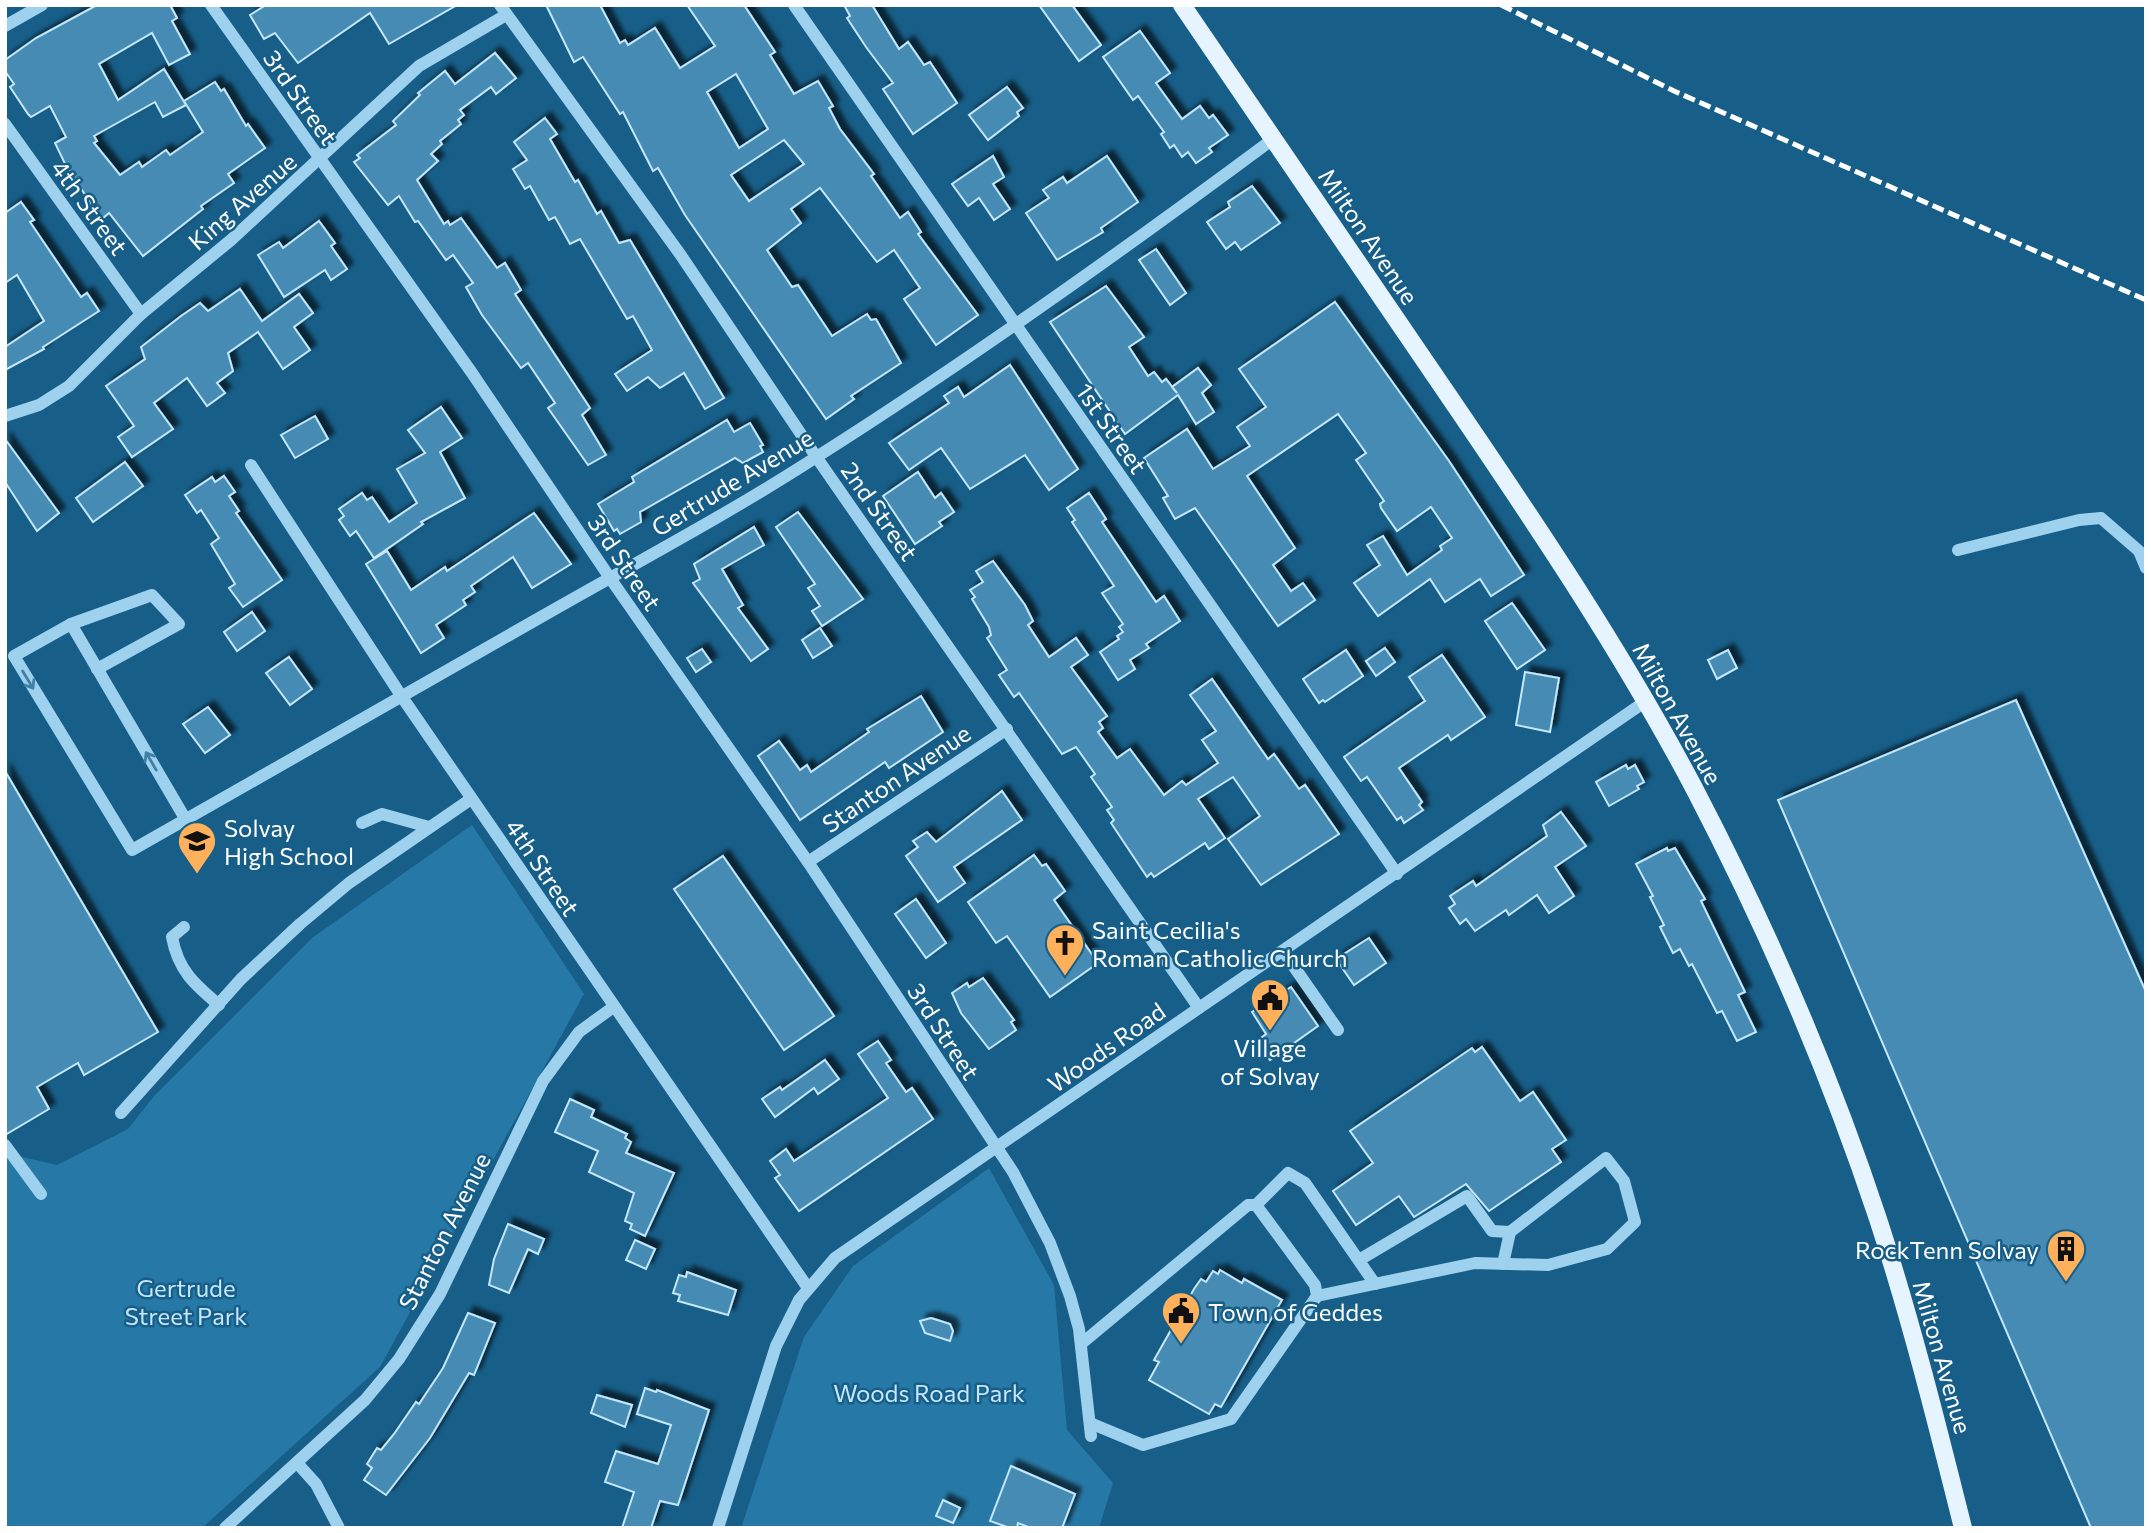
<svg xmlns="http://www.w3.org/2000/svg" width="2151" height="1533" font-family="Commissioner,sans-serif">
  <style>
    .green { fill: #2678a6 }
    .building { fill: #448bb3; stroke: #c4e7fa; stroke-width: 2; fill-rule: evenodd; filter: url(#shadow) }
    .lines { fill: none; stroke-linecap: round; stroke-linejoin: round }
    .minor { stroke: #9ed1ee; stroke-width: 12 }
    .major { stroke: #e5f4ff; stroke-width: 18 }
    .rail { stroke: #fff; stroke-width: 5; stroke-dasharray: 12 5; stroke-linecap: butt }
    .oneway { stroke: #4080a7 }
    .labels { text-anchor: middle; dominant-baseline: central; stroke-width: 5; stroke-linejoin: round; paint-order: stroke }
    .street-label { font-size: 24px; fill: #fff; stroke: #175e88 }
    .poi-label { font-size: 24px; fill: #fff; stroke: #175e88; text-anchor: start }
    .park-label { font-size: 24px; fill: #c4e7fa; stroke: #175e88 }
  </style>
  <defs>
    <filter id="shadow"><feDropShadow dx="6" dy="-6" stdDeviation="2" flood-color="#0009"/></filter>
  </defs>
  <rect width="100%" height="100%" fill="#175e88"/>
  <g class="green">
    <path d="M472,825L584,994L380,1367L202,1528H5V1153L57,1165L128,1129L154,1096L312,938Z"/>
    <path d="M989,1168L1054,1285L1067,1430L1113,1483L1099,1528H741L804,1337L853,1266Z"/>
  </g>
  <g class="building">
    <path d="M97,5H170L177,18L172,21L190,54L169,65L152,33L99,64L118,100L164,69L186,105L163,117L155,102L94,136L97,141L94,143L120,175L139,162L142,167L166,150L170,155L203,132L184,101L215,82L221,91L224,89L246,126L248,124L265,148L228,174L234,183L201,206L203,209L143,256L109,213L102,219L68,170L55,143L66,137L50,106L31,117L28,114L10,87L14,84L5,71V60L36,38Z"/>
    <path d="M266,5H457L389,44L370,13L298,63L275,33L264,39L250,15Z"/>
    <path d="M546,5H600L620,43L625,40L628,45L655,28L680,68L715,46L687,5H744L775,52L770,55L794,94L818,81L833,106L829,108L840,129L874,174L871,176L900,218L908,212L921,232L918,234L978,315L936,345L904,299L920,288L894,250L877,262L820,188L791,209L801,223L767,250L792,287L798,285L832,336L867,314L871,320L876,319L901,363L851,396L854,399L826,419L685,215L658,168L653,171L623,112L620,114L583,57L574,62ZM736,74L768,129L739,148L707,92ZM784,140L804,164L749,201L731,175Z"/>
    <path d="M844,5H872L899,49L908,42L924,65L930,62L957,103L913,134L883,89L893,83L866,47L847,18L850,16Z"/>
    <path d="M1039,5H1072L1101,45L1079,61Z"/>
    <path d="M1140,31L1170,73L1156,83L1182,119L1200,106L1209,118L1213,115L1228,135L1209,148L1212,152L1196,163L1188,152L1182,157L1174,145L1170,148L1161,134L1164,132L1138,96L1133,100L1103,57Z"/>
    <path d="M495,53L516,78L496,94L491,87L460,110L464,115L458,120L461,124L440,141L442,144L431,154L438,161L417,180L444,224L448,221L450,225L461,218L497,268L505,263L521,290L515,294L590,408L582,415L606,455L588,465L548,408L555,403L528,363L521,368L482,315L466,287L473,283L453,255L446,260L418,221L415,222L399,196L388,205L354,162L360,158L357,155L396,125L393,121L420,95L418,93L445,71L455,84Z"/>
    <path d="M1007,87L1023,108L1017,112L1019,116L988,140L969,115Z"/>
    <path d="M545,118L557,134L550,139L575,182L578,180L597,214L601,211L619,243L630,240L724,398L705,409L684,373L660,388L648,377L627,391L615,374L652,350L633,316L627,319L580,239L570,244L555,217L549,220L530,186L525,189L513,169L527,160L514,142Z"/>
    <path d="M993,156L1004,177L993,184L1010,209L994,220L979,198L968,206L952,184Z"/>
    <path d="M1107,156L1138,202L1101,228L1103,232L1057,260L1026,213L1049,198L1043,190L1063,177L1067,183Z"/>
    <path d="M1252,186L1280,223L1241,250L1235,242L1226,249L1207,222L1230,207L1228,202Z"/>
    <path d="M21,202L34,220L30,222L81,297L87,293L99,311L43,347L44,349L5,370V347L44,321L17,275L5,283V213Z"/>
    <path d="M319,221L335,243L331,246L347,269L331,280L325,270L284,297L258,255L279,242L283,248Z"/>
    <path d="M1156,249L1186,293L1170,305L1139,260Z"/>
    <path d="M1106,286L1144,337L1129,347L1148,376L1154,372L1162,382L1166,379L1177,393L1172,387L1198,368L1211,385L1202,393L1214,412L1196,424L1178,395L1125,434L1050,322Z"/>
    <path d="M240,289L262,321L299,294L313,313L294,327L310,350L283,369L258,332L228,353L233,371L217,383L225,393L207,406L187,378L154,403L173,429L132,457L118,437L134,426L106,386L145,359L141,347L181,316L200,303L208,311Z"/>
    <path d="M1335,302L1449,461L1524,575L1491,596L1480,579L1445,602L1430,579L1378,616L1354,583L1380,565L1367,545L1383,536L1407,575L1442,550L1440,546L1452,538L1431,507L1397,531L1381,508L1380,504L1384,501L1356,460L1366,453L1338,414L1247,476L1295,548L1273,565L1291,591L1303,583L1315,600L1278,626L1195,508L1175,519L1163,498L1168,496L1144,458L1187,429L1213,469L1250,446L1237,427L1266,407L1239,369Z"/>
    <path d="M1010,365L1078,469L1049,490L1025,455L970,489L941,448L909,470L889,443L949,403L944,396L958,387L964,397Z"/>
    <path d="M441,407L462,438L440,452L465,498L421,522L423,524L374,558L356,531L350,536L339,520L344,516L339,509L362,493L367,500L372,497L389,522L417,503L397,469L425,453L408,430Z"/>
    <path d="M315,416L328,439L295,458L281,435Z"/>
    <path d="M727,420L734,432L750,423L763,445L760,446L763,452L743,463L735,458L640,512L641,522L620,534L617,529L614,531L598,504L634,482L632,477Z"/>
    <path d="M5,439L59,513L37,531L5,482Z"/>
    <path d="M125,462L143,486L93,522L76,498Z"/>
    <path d="M918,472L935,498L941,493L954,512L939,522L942,526L915,544L883,496Z"/>
    <path d="M224,476L235,492L229,496L239,511L236,513L282,580L243,607L229,588L235,584L211,544L219,538L201,510L197,513L185,495L212,477L215,482Z"/>
    <path d="M1089,493L1106,519L1102,522L1156,602L1164,596L1180,621L1146,644L1149,648L1130,660L1135,669L1118,680L1100,652L1119,639L1117,636L1123,632L1119,627L1123,624L1102,593L1114,586L1072,522L1075,520L1067,508Z"/>
    <path d="M798,512L863,599L822,626L812,611L820,606L808,588L815,584L776,527Z"/>
    <path d="M534,513L571,564L532,588L513,557L471,586L475,592L463,600L466,605L436,625L444,638L421,653L366,564L387,551L411,590L445,567L447,571Z"/>
    <path d="M754,527L764,545L722,569L743,605L738,608L768,649L751,661L693,583L700,579L694,564Z"/>
    <path d="M993,561L1025,605L1033,621L1028,625L1049,657L1076,638L1088,655L1071,667L1107,716L1099,722L1103,728L1098,732L1117,758L1130,749L1164,795L1182,781L1186,785L1218,763L1202,740L1216,731L1190,695L1212,679L1268,759L1274,754L1299,789L1305,785L1339,834L1261,885L1228,839L1260,816L1233,777L1198,799L1225,838L1209,849L1205,843L1154,877L1151,873L1147,877L1111,823L1114,820L1107,810L1112,807L1091,777L1095,774L1076,747L1062,754L1019,693L1014,697L999,675L1007,670L987,638L991,635L989,627L972,599L975,597L970,590L983,582L976,571Z"/>
    <path d="M1512,603L1545,650L1517,669L1485,621Z"/>
    <path d="M252,612L265,631L237,651L224,632Z"/>
    <path d="M820,628L832,646L813,658L802,640Z"/>
    <path d="M1385,648L1395,662L1376,676L1366,661Z"/>
    <path d="M702,649L711,662L696,672L687,658Z"/>
    <path d="M1346,650L1363,676L1325,702L1323,700L1319,703L1303,679Z"/>
    <path d="M1728,650L1737,668L1717,679L1708,660Z"/>
    <path d="M1442,655L1485,717L1451,740L1448,735L1399,768L1422,802L1419,805L1423,810L1404,823L1401,817L1397,820L1367,777L1361,781L1344,757L1425,701L1409,677Z"/>
    <path d="M289,657L312,689L290,705L266,673Z"/>
    <path d="M1525,672L1559,678L1550,732L1516,725Z"/>
    <path d="M921,696L943,732L889,768L885,762L800,820L758,756L779,741L800,770L807,765L811,772L869,732L867,729Z"/>
    <path d="M2016,700L2146,992V1528H2091L1778,800Z"/>
    <path d="M208,707L230,735L205,753L183,724Z"/>
    <path d="M1626,765L1628,769L1635,765L1644,782L1637,786L1639,789L1609,806L1596,782Z"/>
    <path d="M5,771L158,1032L84,1075L78,1063L37,1087L49,1109L5,1135Z"/>
    <path d="M1002,791L1022,820L954,867L965,883L938,902L906,856L918,847L913,841L927,832L936,842Z"/>
    <path d="M1561,812L1586,846L1555,867L1574,896L1549,913L1537,895L1509,915L1506,910L1475,931L1466,919L1460,924L1449,908L1455,904L1450,896L1473,881L1476,886L1547,836L1543,825Z"/>
    <path d="M1667,848L1668,851L1675,848L1705,899L1701,901L1745,992L1738,995L1756,1032L1737,1041L1722,1011L1717,1013L1692,964L1689,966L1680,949L1673,953L1660,927L1664,925L1650,897L1653,896L1636,864Z"/>
    <path d="M1034,855L1042,866L1046,864L1065,891L1054,900L1098,963L1050,997L1007,936L996,943L968,902Z"/>
    <path d="M723,856L834,1016L784,1050L674,889Z"/>
    <path d="M916,899L946,943L926,958L895,914Z"/>
    <path d="M1369,938L1386,963L1354,985L1336,959Z"/>
    <path d="M983,978L1014,1020L1011,1022L1016,1030L989,1049L961,1013L952,993L967,983L969,987Z"/>
    <path d="M1291,987L1318,1026L1270,1060L1257,1041L1266,1034L1252,1012Z"/>
    <path d="M878,1041L891,1060L886,1063L906,1092L912,1088L933,1119L799,1211L775,1178L780,1175L770,1161L786,1149L794,1161L888,1098L858,1054Z"/>
    <path d="M1482,1047L1520,1101L1533,1092L1566,1140L1552,1149L1561,1162L1489,1211L1466,1184L1414,1217L1399,1196L1356,1225L1333,1191L1373,1163L1350,1131L1472,1048L1475,1052Z"/>
    <path d="M825,1060L839,1079L818,1094L814,1088L775,1117L762,1099L780,1087L782,1090Z"/>
    <path d="M570,1099L594,1110L591,1117L627,1134L625,1138L631,1142L626,1153L674,1173L645,1236L630,1229L632,1224L625,1221L634,1193L589,1172L598,1151L555,1132Z"/>
    <path d="M508,1224L544,1239L538,1254L528,1249L509,1293L489,1285L494,1259Z"/>
    <path d="M635,1240L655,1249L646,1269L626,1260Z"/>
    <path d="M1220,1270L1242,1283L1244,1279L1282,1300L1221,1407L1215,1404L1209,1414L1149,1380L1159,1362L1154,1360L1194,1289L1201,1279L1206,1282L1213,1271L1218,1274Z"/>
    <path d="M687,1272L736,1290L728,1315L678,1301L680,1295L673,1293L679,1275L686,1277Z"/>
    <path d="M468,1313L495,1323L474,1375L469,1373L430,1438L386,1495L364,1480L372,1468L367,1464L377,1448L381,1450L394,1434L416,1402L419,1404L443,1368Z"/>
    <path d="M931,1318L950,1324L953,1331L950,1341L925,1333L920,1321Z"/>
    <path d="M645,1388L656,1392L657,1390L709,1410L678,1505L660,1501L651,1528H622L634,1492L605,1482L616,1451L658,1464L671,1425L637,1414Z"/>
    <path d="M597,1395L632,1405L625,1427L591,1413Z"/>
    <path d="M1011,1466L1075,1494L1062,1528H1031L1018,1523L1017,1528H1010L990,1521Z"/>
    <path d="M943,1500L960,1508L953,1523L936,1516Z"/>
  </g>
  <g class="lines">
    <g class="minor">
      <path d="M211,5L472,373L610,578L808,862L1013,1172L1050,1243L1070,1296L1079,1329L1091,1436"/>
      <path d="M500,5L680,254L817,458L1199,1008"/>
      <path d="M794,5L1397,874"/>
      <path d="M5,26L42,5"/>
      <path d="M5,124L141,314"/>
      <path d="M5,416L39,405L69,386L141,314L231,240L419,66L506,15"/>
      <path d="M251,465L402,697L808,1288"/>
      <path d="M1958,550L2079,520L2101,518L2139,551L2146,568"/>
      <path d="M71,624L152,595L179,624L97,669"/>
      <path d="M186,820L71,624L14,656L132,850C273,771 414,690 555,609C643,559 733,511 818,456C974,357 1125,249 1273,139"/>
      <path d="M362,823L382,814L429,827"/>
      <path d="M808,862L1007,729"/>
      <path d="M184,927L172,937C178,970 194,984 219,1005"/>
      <path d="M1283,951L1338,1030"/>
      <path d="M121,1113L241,979L300,924L349,883L471,799"/>
      <path d="M5,1145L41,1194"/>
      <path d="M1256,1205L1288,1173L1305,1183L1375,1284"/>
      <path d="M1503,1264L1510,1232"/>
      <path d="M1317,1296L1475,1263L1548,1265L1607,1249L1635,1222L1624,1181L1606,1158L1510,1232L1492,1231L1467,1196L1359,1260"/>
      <path d="M1081,1344L1248,1205H1256L1315,1285L1317,1296L1231,1419L1143,1445L1090,1423"/>
      <path d="M298,1464L316,1484L339,1528"/>
      <path d="M225,1528L365,1400L399,1359L440,1294L543,1081L579,1032L612,1008"/>
      <path d="M718,1528L776,1346L799,1300L835,1258L1646,701"/>
    </g>
    <path class="major" d="M1182,5C1270,134 1358,263 1446,392C1534,521 1621,650 1694,788C1766,926 1829,1071 1878,1219C1911,1320 1937,1424 1963,1528"/>
    <path class="rail" d="M1501,5L1674,91L2146,300"/>
  </g>
  <defs><path id="oneway-shaft" d="M-6 0H5M1.5-3L5.5 0L1.5 3" fill="none" stroke-width="1.6" stroke-linecap="round" stroke-linejoin="round" transform="scale(1.75)"/></defs>
  <g class="oneway">
    <use href="#oneway-shaft" transform="translate(28 680) rotate(59)"/>
    <use href="#oneway-shaft" transform="translate(151 761) rotate(-120)"/>
  </g>
  <defs>
    <g id="school-pin" transform="scale(2.0125)"><path d="M0 17L-7.5 6A9.5 9.5 0 1 1 7.5 6Z" fill="#ffb05b" stroke="#175e88"/><path d="M0-5L7-2L0 1L-7-2ZM-4 1L0 2.5L4 1V4Q0 6-4 4Z" fill="#111"/></g>
    <g id="church-pin" transform="scale(2.0125)"><path d="M0 17L-7.5 6A9.5 9.5 0 1 1 7.5 6Z" fill="#ffb05b" stroke="#175e88"/><path d="M-1.2-6h2.4v3.5h3.3v2.4h-3.3V6h-2.4V-.1h-3.3v-2.4h3.3Z" fill="#111"/></g>
    <g id="civic-pin" transform="scale(2.0125)"><path d="M0 17L-7.5 6A9.5 9.5 0 1 1 7.5 6Z" fill="#ffb05b" stroke="#175e88"/><path d="M-.6-6.5H3V-4.5H.6V-3L4-1V1h2V6H-6V1h2V-1L-.6-3ZM-1.2 2.5V6h2.4V2.5Z" fill="#111"/></g>
    <g id="building-pin" transform="scale(2.0125)"><path d="M0 17L-7.5 6A9.5 9.5 0 1 1 7.5 6Z" fill="#ffb05b" stroke="#175e88"/><path d="M-4-6H4V6H1V3H-1V6H-4ZM-2.5-4.3h1.7v1.8h-1.7ZM.8-4.3h1.7v1.8H.8ZM-2.5-1h1.7V.8h-1.7ZM.8-1h1.7V.8H.8Z" fill="#111"/></g>
  </defs>
  <g fill-rule="evenodd">
    <use href="#school-pin" x="197" y="841"/>
    <use href="#church-pin" x="1065" y="943"/>
    <use href="#civic-pin" x="1270" y="998"/>
    <use href="#building-pin" x="2066" y="1249"/>
    <use href="#civic-pin" x="1181" y="1311"/>
  </g>
  <g class="labels">
    <g class="street-label">
      <text transform="translate(301 97) rotate(55)">3rd Street</text>
      <text transform="translate(242 201) rotate(-41)">King Avenue</text>
      <text transform="translate(90 207) rotate(54)">4th Street</text>
      <text transform="translate(1369 236) rotate(56)">Milton Avenue</text>
      <text transform="translate(1112 428) rotate(55)">1st Street</text>
      <text transform="translate(732 482) rotate(-31)">Gertrude Avenue</text>
      <text transform="translate(880 511) rotate(55)">2nd Street</text>
      <text transform="translate(625 562) rotate(56)">3rd Street</text>
      <text transform="translate(1678 713) rotate(61)">Milton Avenue</text>
      <text transform="translate(896 778) rotate(-34)">Stanton Avenue</text>
      <text transform="translate(543 867) rotate(56)">4th Street</text>
      <text transform="translate(944 1031) rotate(57)">3rd Street</text>
      <text transform="translate(1106 1047) rotate(-35)">Woods Road</text>
      <text transform="translate(444 1231) rotate(-63)">Stanton Avenue</text>
      <text transform="translate(1943 1357) rotate(74)">Milton Avenue</text>
    </g>
    <g class="poi-label">
      <text x="224" y="827">Solvay<tspan x="224" dy="28">High School</tspan></text>
      <text x="1092" y="929">Saint Cecilia's<tspan x="1092" dy="28">Roman Catholic Church</tspan></text>
      <text x="1270" y="1047" text-anchor="middle">Village<tspan x="1270" dy="28">of Solvay</tspan></text>
      <text x="2039" y="1249" text-anchor="end">RockTenn Solvay</text>
      <text x="1208" y="1311">Town of Geddes</text>
    </g>
    <g class="park-label">
      <text x="186" y="1287">Gertrude<tspan x="186" dy="28">Street Park</tspan></text>
      <text x="929" y="1392">Woods Road Park</text>
    </g>
  </g>
  <rect width="2151" height="1533" fill="none" stroke="#ffffff" stroke-width="14"/>
</svg>
